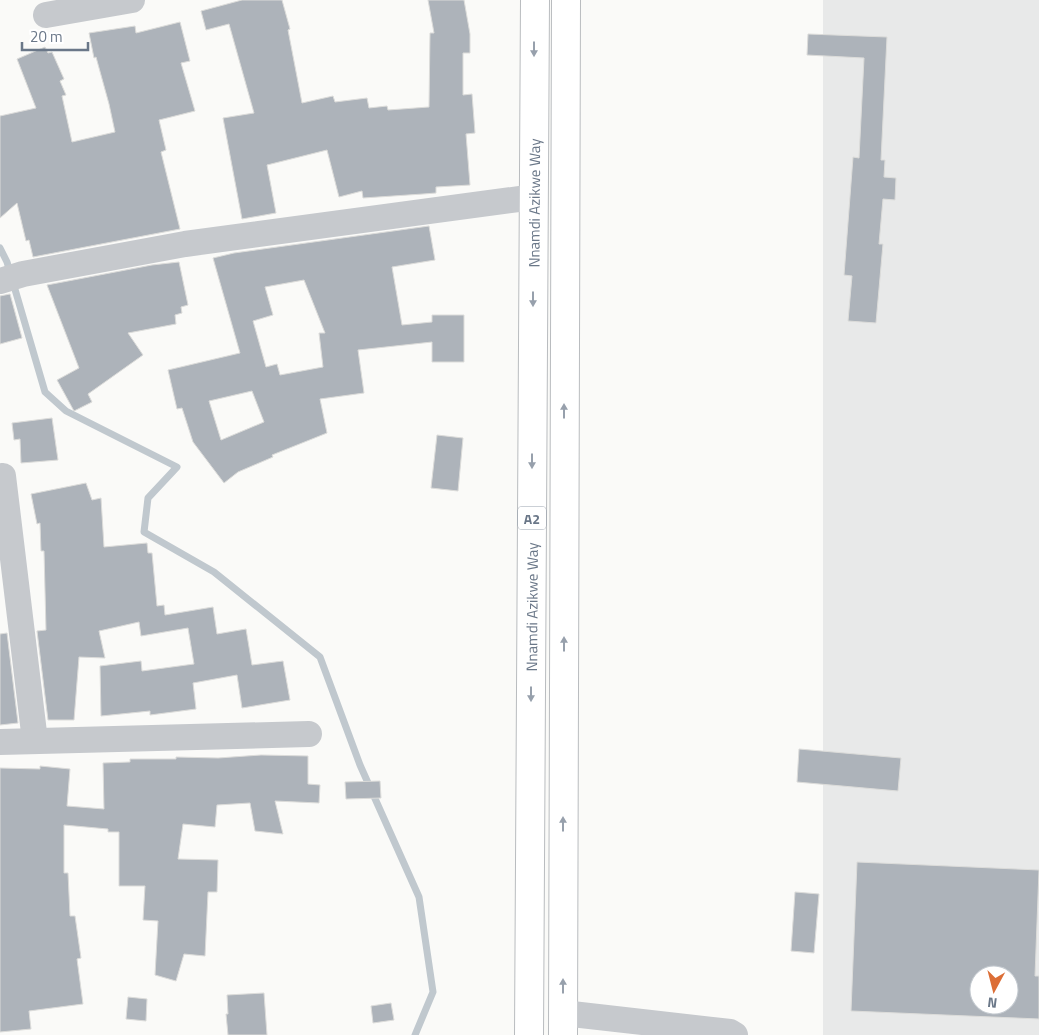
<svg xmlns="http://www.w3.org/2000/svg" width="1039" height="1035" font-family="'Titillium Web',sans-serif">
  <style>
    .built { fill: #e8e9e9; fill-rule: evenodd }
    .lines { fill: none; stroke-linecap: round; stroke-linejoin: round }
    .stream { stroke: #c0c8ce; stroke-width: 7 }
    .building { fill: #adb3ba; stroke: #dcdcda; fill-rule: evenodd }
    .highway-casing { stroke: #b9bcbf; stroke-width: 30 }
    .street { stroke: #c6c9cd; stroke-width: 26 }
    .highway { stroke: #fff; stroke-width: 28 }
    .oneway { fill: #97a0ac }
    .labels { text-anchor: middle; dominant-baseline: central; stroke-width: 5; stroke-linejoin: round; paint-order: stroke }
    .shield { fill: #fff; stroke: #97a0ac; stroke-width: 1 }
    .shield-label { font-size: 14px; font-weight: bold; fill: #6a7788 }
    .street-label { font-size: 15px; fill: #6a7788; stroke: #fff }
  </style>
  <rect width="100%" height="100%" fill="#fafaf8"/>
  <path class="built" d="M823,0H1039V1035H823ZM979,975H1009V1005H979Z"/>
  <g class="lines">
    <path class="stream" d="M0,248L7,262L45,392L66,411L177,467L148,498L144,532L214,572L320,657L360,765L419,897L433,992L415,1035"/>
  </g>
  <g class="building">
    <path d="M242,0H282L290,29L288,30L302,103L333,96L335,102L367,98L369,108L387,106L388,110L429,107L430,33H434L428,0H464L470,34V53H463V95L472,94L475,133L466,134L470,185L436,187V193L423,194L363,198L362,191L339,197L327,150L267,165L276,213L242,219L223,118L254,113L229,24L206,30L201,11Z"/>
    <path d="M180,22L190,61L181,63L195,111L159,120L166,150L161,152L180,229L33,257L29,240L26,241L17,203L0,218V116L36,108L17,59L45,47L48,53L52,52L64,79L60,81L66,95L62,96L72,142L115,132L109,104L96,57L94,58L89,33L135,26L136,33Z"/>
    <path d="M808,34L887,37L881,160H885L884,177L896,178L895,200L883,199L879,244H883L876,323L848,321L852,276L844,275L853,157L859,158L864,58L807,55Z"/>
    <path d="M429,226L435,260L392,267L402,325L432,322V315H464V362H432V342L358,350L364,393L320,399L327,433L272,455L273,457L238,472L224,483L193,442L182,408L177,409L168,370L240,353L213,258L234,253ZM304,280L325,333H319L323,367L280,375L277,364L266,367L253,321L273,315L265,287ZM252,391L264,422L221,440L209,401Z"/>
    <path d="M179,262L188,305L181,307L182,313L175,315L176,324L128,333L143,355L88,394L92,402L74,411L57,380L79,368L47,285L152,265Z"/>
    <path d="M10,294L22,338L0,344V296Z"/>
    <path d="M52,418L58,460L21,463L20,439L14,440L12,423Z"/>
    <path d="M437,435L463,438L458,491L431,488Z"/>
    <path d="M86,483L92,500L101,498L104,547L147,543L148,553H152L157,606L164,605L165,615L213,607L217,634L246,629L252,665L283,661L290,700L242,708L237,675L193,683L196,709L150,715V711L101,716L100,666L141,661L142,671L194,664L188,628L141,636L139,622L99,631L105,658L79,657L74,720H48L37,631L46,630L44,551H41L40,523L37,524L31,494Z"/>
    <path d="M7,633L18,723L0,725V634Z"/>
    <path d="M799,749L901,758L898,791L797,782Z"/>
    <path d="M261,755L308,756V784L320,785L319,803L275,801L283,834L255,831L250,803L217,805L215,827L183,824L178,859L218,860L217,892H208L205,956L184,954L176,981L155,975L158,921L143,920L145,886H119V832H108V829L64,825V873H68L70,916H75L81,958L77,959L83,1004L29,1011L31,1029L0,1032V768L40,769V766L70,769L67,806L104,809L103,763L130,762V759H176V757L218,758Z"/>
    <path d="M380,781L381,798L346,799L345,782Z"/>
    <path d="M857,862L1039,870L1035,976H1039V1019L851,1011ZM979,975H1009V1005H979Z"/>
    <path d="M795,892L819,894L814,953L791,951Z"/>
    <path d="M264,993L267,1035H228L226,1014H228L227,995Z"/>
    <path d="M128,997L147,999L146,1021L126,1019Z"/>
    <path d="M391,1003L394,1020L373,1023L371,1006Z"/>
  </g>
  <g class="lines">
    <g class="highway-casing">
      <g id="highway">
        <path id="s1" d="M529,1035L535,0"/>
        <path d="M563,1035L566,0"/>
      </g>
    </g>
    <g class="street">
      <path d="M46,15L132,0"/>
      <path d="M0,281L23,274L185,244L534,197"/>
      <path d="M3,476L35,741"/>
      <path d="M0,742L309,734"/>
      <path d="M563,1013L730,1032L735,1035"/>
    </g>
    <use href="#highway" class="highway"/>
  </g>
  <defs><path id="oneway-solid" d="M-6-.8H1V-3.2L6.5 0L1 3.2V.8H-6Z" transform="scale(1.25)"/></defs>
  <g class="oneway">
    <use href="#oneway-solid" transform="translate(534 49) rotate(90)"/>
    <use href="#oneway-solid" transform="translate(533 299) rotate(90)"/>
    <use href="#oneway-solid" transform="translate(564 411) rotate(-90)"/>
    <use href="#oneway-solid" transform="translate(532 461) rotate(90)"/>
    <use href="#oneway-solid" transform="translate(564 644) rotate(-90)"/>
    <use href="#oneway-solid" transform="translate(531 694) rotate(90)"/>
    <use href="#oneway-solid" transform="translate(563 824) rotate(-90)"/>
    <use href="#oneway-solid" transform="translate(563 986) rotate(-90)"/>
  </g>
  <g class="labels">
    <rect class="shield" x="518" y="506.5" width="28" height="23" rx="4"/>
    <g class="shield-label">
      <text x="532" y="518">A2</text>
    </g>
    <g class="street-label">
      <text stroke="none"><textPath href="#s1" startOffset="832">Nnamdi Azikwe Way</textPath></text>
      <text stroke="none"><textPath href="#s1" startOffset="428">Nnamdi Azikwe Way</textPath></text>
    </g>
  </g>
  <g transform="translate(994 990) rotate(187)"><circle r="24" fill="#ffffff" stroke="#c3c9cf"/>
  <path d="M0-4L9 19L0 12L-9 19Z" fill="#dc6e36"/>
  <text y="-8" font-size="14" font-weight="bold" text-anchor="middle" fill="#6a7788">N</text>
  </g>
  <path d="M22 42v8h66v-8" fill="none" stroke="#6a7788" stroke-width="2.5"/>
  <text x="30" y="42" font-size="15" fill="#6a7788" stroke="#ffffff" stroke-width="4" paint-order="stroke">20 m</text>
</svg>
